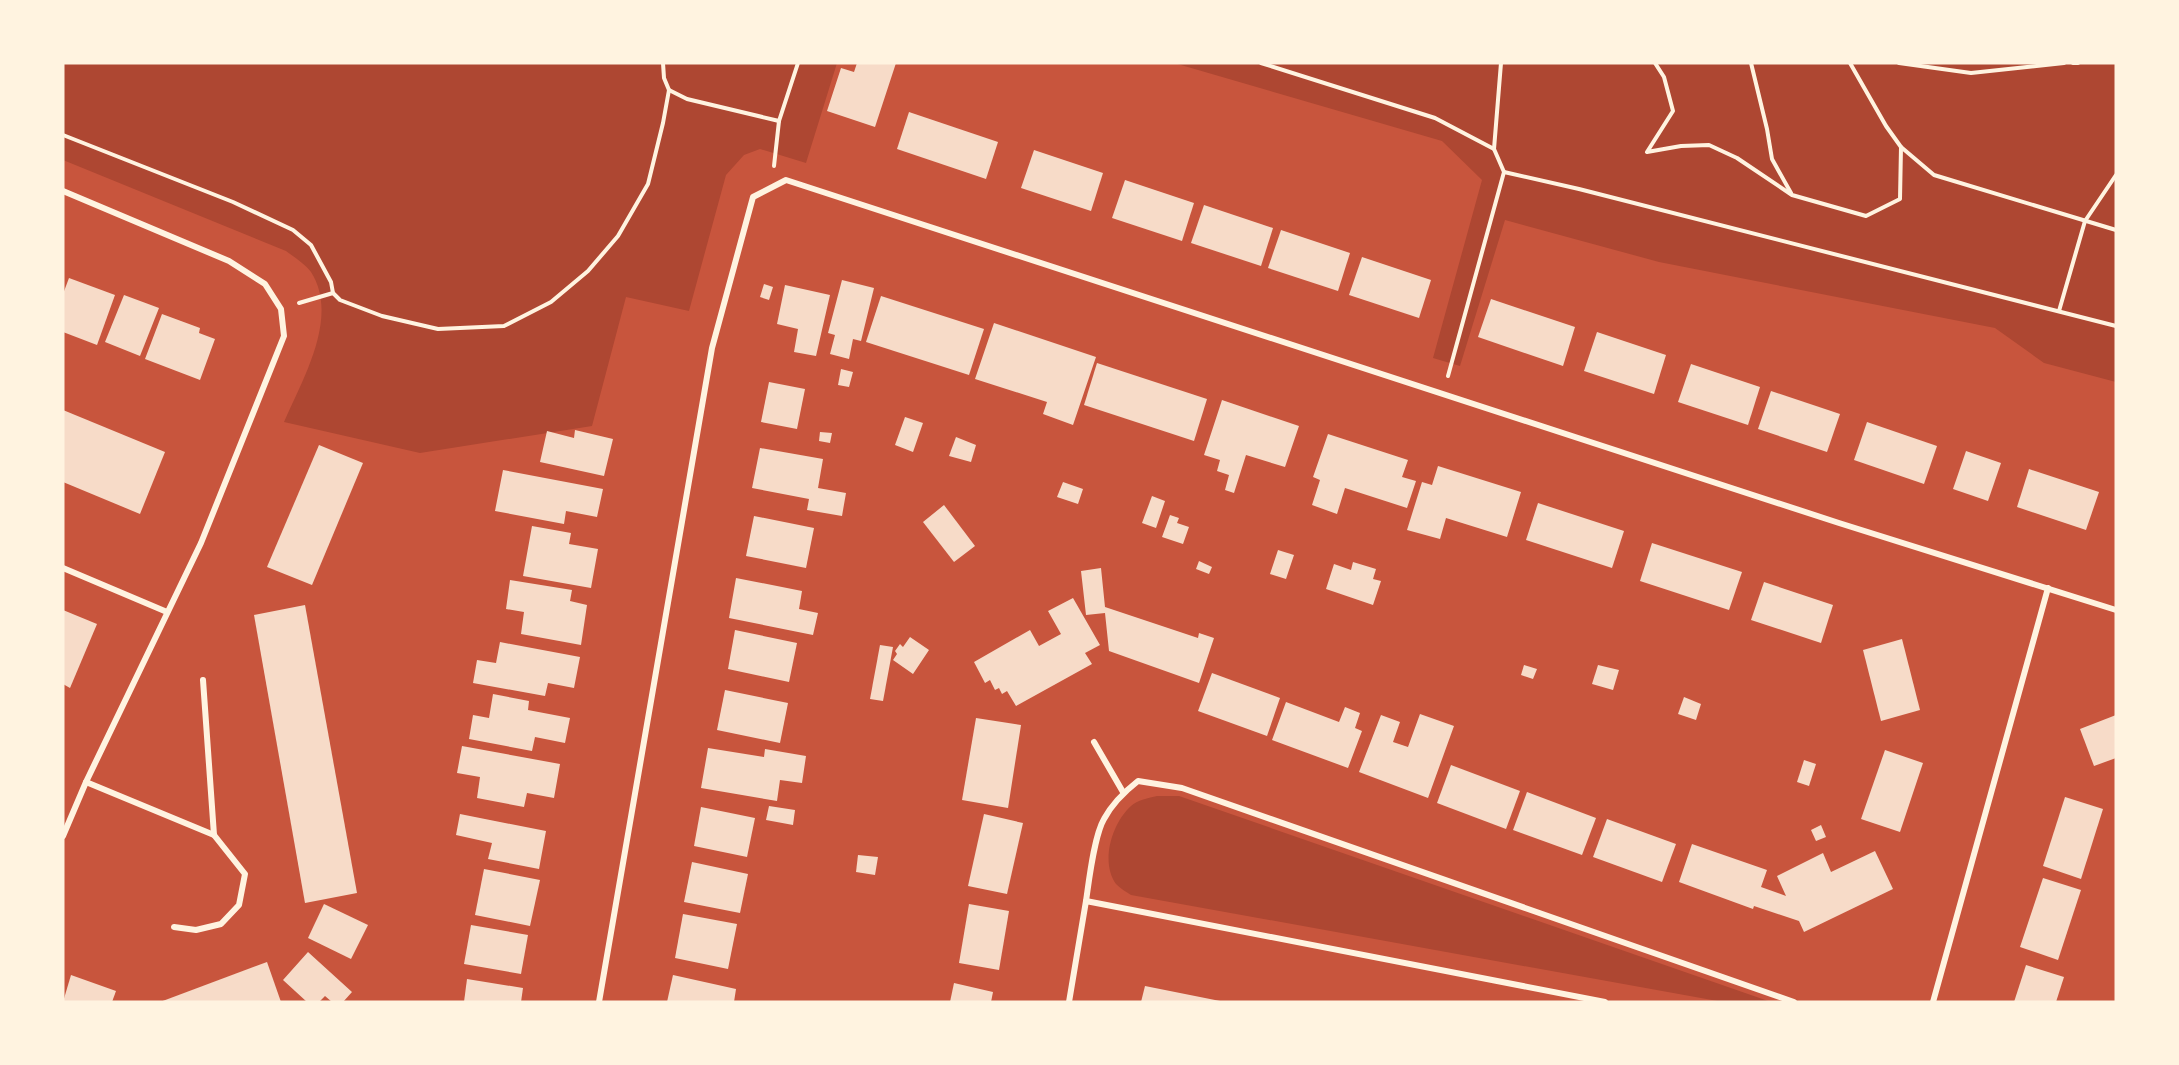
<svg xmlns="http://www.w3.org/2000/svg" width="2179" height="1065" font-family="'PT Sans Narrow',sans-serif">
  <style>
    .green { fill: #ae4732 }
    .building { fill: #f7dbc8 }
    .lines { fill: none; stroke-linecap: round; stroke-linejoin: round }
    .path { stroke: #fff3e0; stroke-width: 4 }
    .minor { stroke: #fff3e0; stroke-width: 6 }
  </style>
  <rect width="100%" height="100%" fill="#c8553d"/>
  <g class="green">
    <path d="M63,63H837L806,163L760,149L744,155L726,175L689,311L626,297L592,426L420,453L284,422C302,380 340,317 311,272C305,264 294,257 286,251L63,160Z"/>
    <path d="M1174,63H2116V382L2044,363L1995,328L1659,262L1505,220L1460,366L1433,358L1482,180L1442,141Z"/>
    <path d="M1157,796H1179L1771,1002H1723L1131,895C1126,892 1120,888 1116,884C1100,862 1112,823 1131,806C1137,800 1149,798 1157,796Z"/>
  </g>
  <g class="building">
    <path d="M857,63H896L875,127L827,111L841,68L854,72Z"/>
    <path d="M909,112L998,142L986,179L897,149Z"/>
    <path d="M1034,150L1103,173L1091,211L1021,188Z"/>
    <path d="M1125,180L1194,203L1182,241L1112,218Z"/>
    <path d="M1204,205L1273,228L1261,266L1191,243Z"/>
    <path d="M1281,230L1350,253L1338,291L1268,268Z"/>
    <path d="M1362,257L1431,280L1419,318L1349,295Z"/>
    <path d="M69,278L115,295L97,345L63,332V294Z"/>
    <path d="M842,280L874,288L861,341L853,339L849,359L830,354L835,335L828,333Z"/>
    <path d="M764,284L773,287L769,300L760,297Z"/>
    <path d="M785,285L830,295L816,356L794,352L798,329L777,324Z"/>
    <path d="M124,295L159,308L140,356L105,342Z"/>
    <path d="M881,296L984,329L969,375L866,342Z"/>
    <path d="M1491,299L1575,327L1563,366L1478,337Z"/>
    <path d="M162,314L200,328L199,333L215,339L200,380L145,359Z"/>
    <path d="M994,323L1096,357L1073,425L1043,414L1047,402L975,379Z"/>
    <path d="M1597,332L1666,355L1654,394L1584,371Z"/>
    <path d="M1097,363L1207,399L1194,441L1084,405Z"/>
    <path d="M1691,364L1760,387L1748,425L1678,402Z"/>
    <path d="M841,369L853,372L849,387L838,385Z"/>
    <path d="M769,382L805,389L797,429L761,422Z"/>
    <path d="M1771,391L1840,414L1827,452L1758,429Z"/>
    <path d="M1222,400L1299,426L1285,467L1246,455L1234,493L1225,490L1229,475L1217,471L1220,460L1204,455Z"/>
    <path d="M63,410L165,452L140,514L63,482Z"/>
    <path d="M905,417L923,423L913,452L895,445Z"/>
    <path d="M1867,422L1937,446L1924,484L1854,460Z"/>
    <path d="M575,430L613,439L604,476L540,462L547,431L574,438Z"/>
    <path d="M820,432L832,433L830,443L819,441Z"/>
    <path d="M1328,434L1408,460L1402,477L1416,481L1407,508L1345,488L1337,514L1312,505L1320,480L1313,477Z"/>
    <path d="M956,437L976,445L971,462L949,456Z"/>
    <path d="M319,445L363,463L312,585L267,567Z"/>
    <path d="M760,448L823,459L818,488L846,493L842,516L807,510L809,499L752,488Z"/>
    <path d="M1966,451L2001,463L1988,501L1953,489Z"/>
    <path d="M1438,466L1521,492L1507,537L1446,518L1440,539L1407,530L1422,482L1432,485Z"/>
    <path d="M2029,469L2099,492L2086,530L2017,507Z"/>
    <path d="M503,470L603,489L597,517L566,511L564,524L495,511Z"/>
    <path d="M1063,482L1083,489L1078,504L1057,497Z"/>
    <path d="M1152,496L1165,501L1156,528L1142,523Z"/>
    <path d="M1538,503L1624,531L1612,568L1526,540Z"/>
    <path d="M944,505L975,546L954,562L923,522Z"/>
    <path d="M1170,515L1179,518L1177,523L1189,527L1183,544L1162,537Z"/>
    <path d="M754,516L814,528L806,568L746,556Z"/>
    <path d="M532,526L571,533L569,544L598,549L591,588L523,576Z"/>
    <path d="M1652,543L1742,572L1729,610L1640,581Z"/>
    <path d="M1278,550L1294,555L1286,579L1270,574Z"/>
    <path d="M1199,561L1212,567L1209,574L1196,569Z"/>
    <path d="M1353,562L1376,569L1373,579L1381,581L1373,605L1326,589L1334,564L1351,570Z"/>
    <path d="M1101,568L1105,607L1198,638L1199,633L1214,638L1199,683L1109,651L1105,613L1086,615L1081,571Z"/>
    <path d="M736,578L802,591L799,609L818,613L813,635L729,618Z"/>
    <path d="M510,580L572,590L570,601L587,605L581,645L521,634L524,612L506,609Z"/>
    <path d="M1764,582L1833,605L1821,643L1751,620Z"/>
    <path d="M1073,598L1100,645L1085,653L1092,664L1016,706L1007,691L1002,694L999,688L995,690L990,680L985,683L974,662L1030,630L1039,646L1061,634L1048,611Z"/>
    <path d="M305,605L357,893L305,903L254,615Z"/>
    <path d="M63,610L97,624L70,688L63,684Z"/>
    <path d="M735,630L797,643L789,682L728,669Z"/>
    <path d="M910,637L929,650L913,674L893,660L897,654L895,651L900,644L903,647Z"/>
    <path d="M1902,639L1920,710L1881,721L1863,650Z"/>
    <path d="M500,642L580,657L574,688L548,683L545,696L473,683L477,660L496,663Z"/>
    <path d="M880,645L893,647L883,701L870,699Z"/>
    <path d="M1524,665L1537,669L1533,679L1521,675Z"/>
    <path d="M1598,665L1619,670L1613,690L1592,684Z"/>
    <path d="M1212,673L1280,698L1267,736L1198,711Z"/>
    <path d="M725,690L788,703L780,743L717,730Z"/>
    <path d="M493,694L529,701L528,710L570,718L565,743L535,737L532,751L469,739L473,715L489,718Z"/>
    <path d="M1684,697L1701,704L1696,720L1678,714Z"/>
    <path d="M1286,702L1339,722L1345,707L1360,713L1355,728L1362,731L1348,768L1272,740Z"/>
    <path d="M1420,714L1454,726L1428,798L1359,772L1381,715L1400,722L1393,742L1408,747Z"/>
    <path d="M2116,715V758L2094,766L2080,729Z"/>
    <path d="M976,718L1021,725L1008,808L962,800Z"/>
    <path d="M462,746L560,764L554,798L527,793L524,807L477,798L480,777L457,773Z"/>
    <path d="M708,748L764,757L765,749L806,756L802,783L780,780L777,801L701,788Z"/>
    <path d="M1885,750L1923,763L1900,832L1861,819Z"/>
    <path d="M1804,760L1816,764L1809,786L1797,782Z"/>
    <path d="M1451,765L1520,791L1506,829L1437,803Z"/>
    <path d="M1527,792L1596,818L1582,855L1513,830Z"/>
    <path d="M2065,797L2103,809L2081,879L2043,866Z"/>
    <path d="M769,806L795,810L793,825L766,820Z"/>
    <path d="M701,807L755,818L747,857L694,846Z"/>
    <path d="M460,814L546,831L539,869L488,859L492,843L456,835Z"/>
    <path d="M984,814L1023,823L1007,894L968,886Z"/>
    <path d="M1607,819L1676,844L1662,882L1593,857Z"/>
    <path d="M1821,825L1826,837L1816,841L1811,830Z"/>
    <path d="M1692,844L1767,870L1761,887L1786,896L1777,876L1823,853L1831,872L1875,851L1893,889L1804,932L1799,921L1754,906L1753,909L1679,882Z"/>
    <path d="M858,855L878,857L875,875L856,872Z"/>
    <path d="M692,862L748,874L740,913L684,902Z"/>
    <path d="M484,869L540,880L530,926L475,915Z"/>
    <path d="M2043,878L2081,890L2058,960L2020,947Z"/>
    <path d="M324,904L368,925L351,959L308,938Z"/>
    <path d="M969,904L1009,911L999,970L959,963Z"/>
    <path d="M683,914L737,924L728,969L675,958Z"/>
    <path d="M471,925L528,935L521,974L464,964Z"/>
    <path d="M308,952L352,992L343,1002H332L325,996L319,1002H307L283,980Z"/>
    <path d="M267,962L281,1002H160Z"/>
    <path d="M2026,965L2064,977L2056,1002H2014Z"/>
    <path d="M71,975L116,991L112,1002H63Z"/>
    <path d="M673,975L736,989L734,1002H667Z"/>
    <path d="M467,979L523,988L521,1002H464Z"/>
    <path d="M954,983L993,992L991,1002H950Z"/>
    <path d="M1145,986L1220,1001V1002H1141Z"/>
  </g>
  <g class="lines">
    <g class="path">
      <path d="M1261,63L1435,118L1494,149L1504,172L1579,189L2116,326"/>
      <path d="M1655,63L1664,77L1673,111L1647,152L1681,146L1709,145L1737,158L1792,195L1866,216L1900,199L1901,147L1886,126L1850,63"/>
      <path d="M1751,63L1767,129L1772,159L1791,193"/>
      <path d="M1899,63L1971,73L2064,63"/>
      <path d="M2073,63H2078"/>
      <path d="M669,90L687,99L779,121"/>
      <path d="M63,135L233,202L293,230L311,245L331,282L333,293L340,300L382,316L438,329L504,326L551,302L588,271L618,236L648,184L663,123L669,90L664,78L663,63"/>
      <path d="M1901,147L1934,175L2116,230"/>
      <path d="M1494,149L1501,63"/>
      <path d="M774,166L779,121L798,63"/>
      <path d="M299,303L333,293"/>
      <path d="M2059,311L2085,221L2116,175"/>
      <path d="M1448,376L1504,172"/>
    </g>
    <g class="minor">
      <path d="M63,191L229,261L265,284L281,309L284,336L201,543L86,782L63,836"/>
      <path d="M63,568L167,612"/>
      <path d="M1094,742L1123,792"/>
      <path d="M86,782L214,835"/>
      <path d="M1086,901C1089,881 1094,836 1104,819C1112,804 1124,792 1138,781L1182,788L1794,1002"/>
      <path d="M174,927L196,930L221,924L239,905L245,874L214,835L203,680"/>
      <path d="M599,1002L712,348L753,197L786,180L1839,523L2116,610"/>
      <path d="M1069,1002L1086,901L1605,1002"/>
      <path d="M1933,1002L2048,588"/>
    </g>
  </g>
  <rect width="2179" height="1065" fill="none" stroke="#fff3e0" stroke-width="129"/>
</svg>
